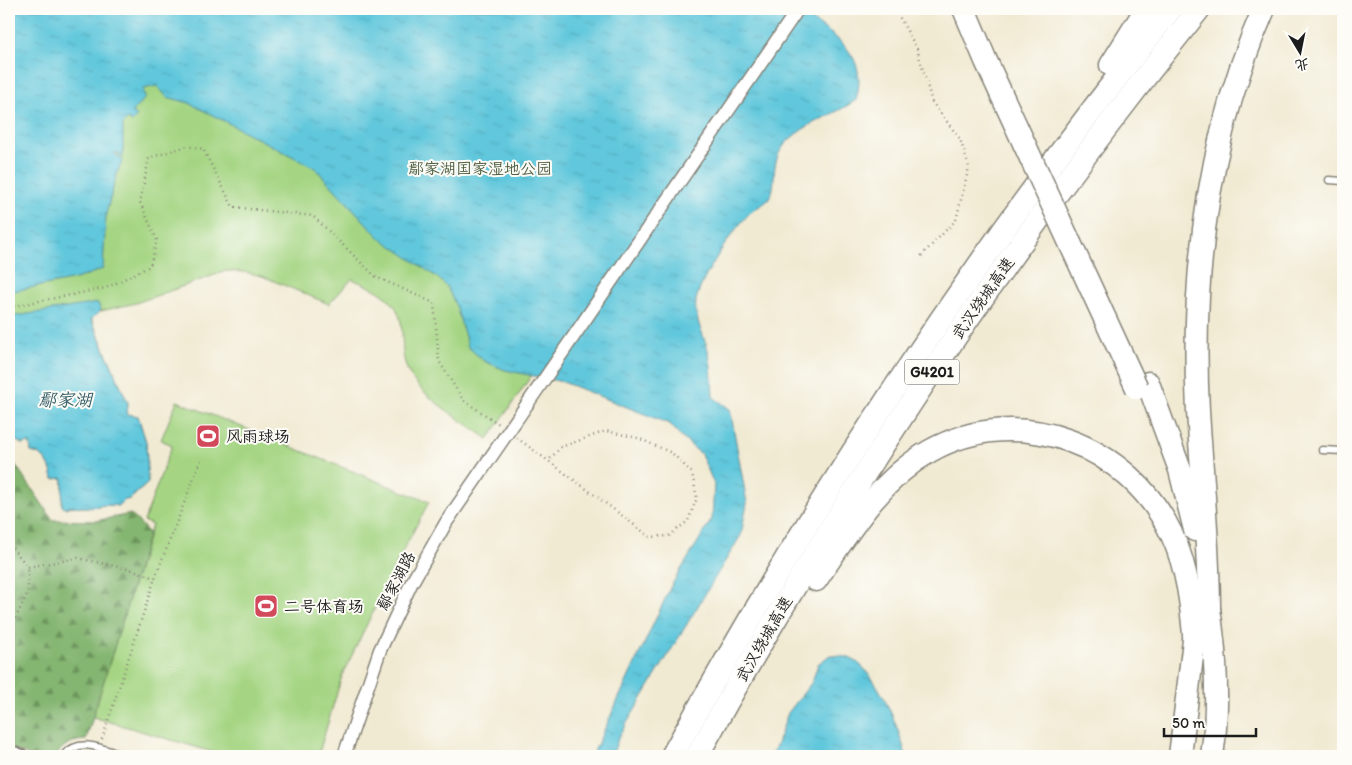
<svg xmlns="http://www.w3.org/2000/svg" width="1352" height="765" font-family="Itim,'LXGW WenKai TC',sans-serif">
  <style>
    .forest { fill: url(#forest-firs); stroke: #506946 }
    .green { fill: #a5d583; stroke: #607850 }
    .water { fill: url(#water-ripples); stroke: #3e727c }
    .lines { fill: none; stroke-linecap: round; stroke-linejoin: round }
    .lane-casing { stroke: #868378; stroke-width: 9 }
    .street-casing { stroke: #868378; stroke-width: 15 }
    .highway-casing { stroke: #868378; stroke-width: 25 }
    .path { stroke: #868378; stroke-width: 2.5; stroke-dasharray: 1 4; stroke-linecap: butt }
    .lane { stroke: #fff; stroke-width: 6 }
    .street { stroke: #fff; stroke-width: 12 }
    .highway { stroke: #fff; stroke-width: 22 }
    .highway-bridge-casing { stroke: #868378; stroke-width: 25; stroke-linecap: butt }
    .highway-bridge { stroke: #fff; stroke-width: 22 }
    .labels { text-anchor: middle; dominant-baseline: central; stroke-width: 4; stroke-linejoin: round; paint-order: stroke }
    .shield { fill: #fdfcf7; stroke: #605f5e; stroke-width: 1 }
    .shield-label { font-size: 15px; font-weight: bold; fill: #1c1c1c }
    .park-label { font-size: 16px; fill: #4c5d40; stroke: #fdfcf7 }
    .street-label { font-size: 16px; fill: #1c1c1c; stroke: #fdfcf7 }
    .poi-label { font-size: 16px; fill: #1c1c1c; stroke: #fdfcf7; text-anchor: start }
    .water-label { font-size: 18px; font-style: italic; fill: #376069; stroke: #fdfcf7 }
  </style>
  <defs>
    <pattern id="forest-firs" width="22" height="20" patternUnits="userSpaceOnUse" patternTransform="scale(1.25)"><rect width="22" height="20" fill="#84b671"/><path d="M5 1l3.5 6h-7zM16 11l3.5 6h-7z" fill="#6b935c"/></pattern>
    <pattern id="water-ripples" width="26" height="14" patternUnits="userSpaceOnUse" patternTransform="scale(1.25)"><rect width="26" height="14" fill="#60c7dc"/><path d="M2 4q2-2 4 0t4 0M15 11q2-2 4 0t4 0" fill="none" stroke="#53aabc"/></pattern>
  </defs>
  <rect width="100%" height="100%" fill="#fdfcf7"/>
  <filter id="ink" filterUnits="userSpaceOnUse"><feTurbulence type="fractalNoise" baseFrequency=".02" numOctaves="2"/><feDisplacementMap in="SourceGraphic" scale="10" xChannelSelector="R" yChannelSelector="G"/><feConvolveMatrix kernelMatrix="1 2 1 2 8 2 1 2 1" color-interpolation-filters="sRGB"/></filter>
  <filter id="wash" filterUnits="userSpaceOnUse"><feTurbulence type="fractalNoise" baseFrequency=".0096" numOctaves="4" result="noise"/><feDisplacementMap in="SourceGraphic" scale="20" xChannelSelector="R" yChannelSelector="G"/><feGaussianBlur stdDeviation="1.12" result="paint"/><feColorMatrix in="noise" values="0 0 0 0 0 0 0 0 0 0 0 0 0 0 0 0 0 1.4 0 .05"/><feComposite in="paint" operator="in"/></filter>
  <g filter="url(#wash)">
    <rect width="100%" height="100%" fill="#f1ead3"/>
    <path class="forest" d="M9,455L53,520L95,521L131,514L149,533L86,740C71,741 64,744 56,756H30L9,748Z"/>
    <g class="green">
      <path d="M9,9H784L488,439C464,421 425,400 410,375C394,348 413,319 386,297C377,289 363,284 352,279L329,304L262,276L244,272L226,271L136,303L101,311L91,318L128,403L127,414L138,416L146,442L148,483L130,499L125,500L118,506C107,504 100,506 89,507C80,508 76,504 65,508L62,506L63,478L53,479C51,466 45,454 31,452L30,443L22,444L15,440L9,424Z"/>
      <path d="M177,401L429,502L397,562L342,676L318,756H226L93,717L152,525L144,521L172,445L161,440Z"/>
    </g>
    <g class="water">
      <path d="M9,9H796C830,34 870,50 856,100C835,115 807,122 788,141C766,163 780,185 768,200C763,205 755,208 750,213C733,229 701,278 696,300C693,319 706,337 709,355C712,368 712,383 713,397L730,409L747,503L741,535L619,736L612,756H592L671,586L712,519L714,484L701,454L681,437L670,424L563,382L505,370L484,361L468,347L456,306L447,287L438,278L379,237L315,168L189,103L167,97L157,86L143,89L145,98L132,112L137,116L132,122L128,119L123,124V158L116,152L115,154L123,160L117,173L106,214L103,269L76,279L9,292Z"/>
      <path d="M98,303L101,311L91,319L128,403L127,414L138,416L146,442L148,483L130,499L125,500L118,506C107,504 100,506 89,507C80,508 76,504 65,508L62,506L63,478L53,479C51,466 45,454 31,452L30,443L22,444L15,440L9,424V317Z"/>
      <path d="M830,655C836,656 843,656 849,658C876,667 900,731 906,756H765L771,755L777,744L788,713L812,682L818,664Z"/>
    </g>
  </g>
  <g filter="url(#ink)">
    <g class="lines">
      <g class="lane-casing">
        <g id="lane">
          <path d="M1329,180L1343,181"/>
          <path d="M1322,450L1343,451"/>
          <path d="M9,748L30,756"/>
          <path d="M63,756C80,736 104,749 124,756"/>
        </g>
      </g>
      <g class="street-casing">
        <path id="street" d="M344,756L380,650L411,584L447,521L798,9"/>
      </g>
      <g class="highway-casing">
        <g id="highway">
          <path d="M1111,65L1146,9"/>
          <path d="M1148,383L1180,470L1195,530"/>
          <path d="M816,580C848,533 878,481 930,451C1019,401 1130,445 1172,535C1188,569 1192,609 1195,646"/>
          <path d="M1207,596C1216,649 1220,702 1212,756"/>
          <path d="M1209,611C1209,544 1202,478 1198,411C1191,273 1208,135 1264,9"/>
          <path d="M672,756C816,494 984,243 1171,9"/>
          <path d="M697,756C842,493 1011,243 1199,9"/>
          <path d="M1180,756L1195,632"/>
        </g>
      </g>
      <g class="path">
        <path d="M895,9L917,49L932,102L960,139L969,167L956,220L921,256"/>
        <path d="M9,307L106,288L150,266L157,240L140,202L149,158L187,146L203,149L233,207L313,216L376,277L434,303L439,361L463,400L499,424"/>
        <path d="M517,438C562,471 606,503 650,537L669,536L688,521L697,498L692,473L672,453L638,438L606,431L561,447L548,461"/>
        <path d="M9,544L28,567L78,558L133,570L155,578"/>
        <path d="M9,632L28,592V567"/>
        <path d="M102,739L155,578L202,457"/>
      </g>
      <use href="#lane" class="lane"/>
      <use href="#street" class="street"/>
      <use href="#highway" class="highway"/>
      <g class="highway-bridge-casing">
        <path id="highway-bridge" d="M964,9L986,61L1137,388"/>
      </g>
      <use href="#highway-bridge" class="highway-bridge"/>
    </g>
  </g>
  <defs>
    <g id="stadium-square" transform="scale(1.25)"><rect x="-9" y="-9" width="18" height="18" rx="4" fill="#d1495b" stroke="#fdfcf7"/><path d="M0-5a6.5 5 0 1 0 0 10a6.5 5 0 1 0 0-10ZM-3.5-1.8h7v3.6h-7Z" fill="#fff"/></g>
  </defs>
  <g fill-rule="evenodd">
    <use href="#stadium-square" x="208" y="436"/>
    <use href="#stadium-square" x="266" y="606"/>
  </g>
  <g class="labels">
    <rect class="shield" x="904.5" y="359.5" width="55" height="25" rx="4"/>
    <g class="shield-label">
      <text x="932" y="372">G4201</text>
    </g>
    <g class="park-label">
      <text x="480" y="168">鄢家湖国家湿地公园</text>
    </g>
    <g class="street-label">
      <text transform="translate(983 298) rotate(-55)">武汉绕城高速</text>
      <text transform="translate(396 581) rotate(-63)">鄢家湖路</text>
      <text transform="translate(764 639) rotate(-60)">武汉绕城高速</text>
    </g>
    <g class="poi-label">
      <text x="226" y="436">风雨球场</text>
      <text x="284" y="606">二号体育场</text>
    </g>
    <g class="water-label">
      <text x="65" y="400">鄢家湖</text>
    </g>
  </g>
  <rect width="1352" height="765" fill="none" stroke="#fdfcf7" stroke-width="30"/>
  <g transform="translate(1300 52) rotate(170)" stroke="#fdfcf7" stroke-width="4" paint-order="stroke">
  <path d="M0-4L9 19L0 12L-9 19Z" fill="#1c1c1c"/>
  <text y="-8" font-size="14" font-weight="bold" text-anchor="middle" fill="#1c1c1c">北</text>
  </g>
  <path d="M1164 728v8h92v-8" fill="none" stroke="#1c1c1c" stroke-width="2.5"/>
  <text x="1172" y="728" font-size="15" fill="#1c1c1c" stroke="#fdfcf7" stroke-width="4" paint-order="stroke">50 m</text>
</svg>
